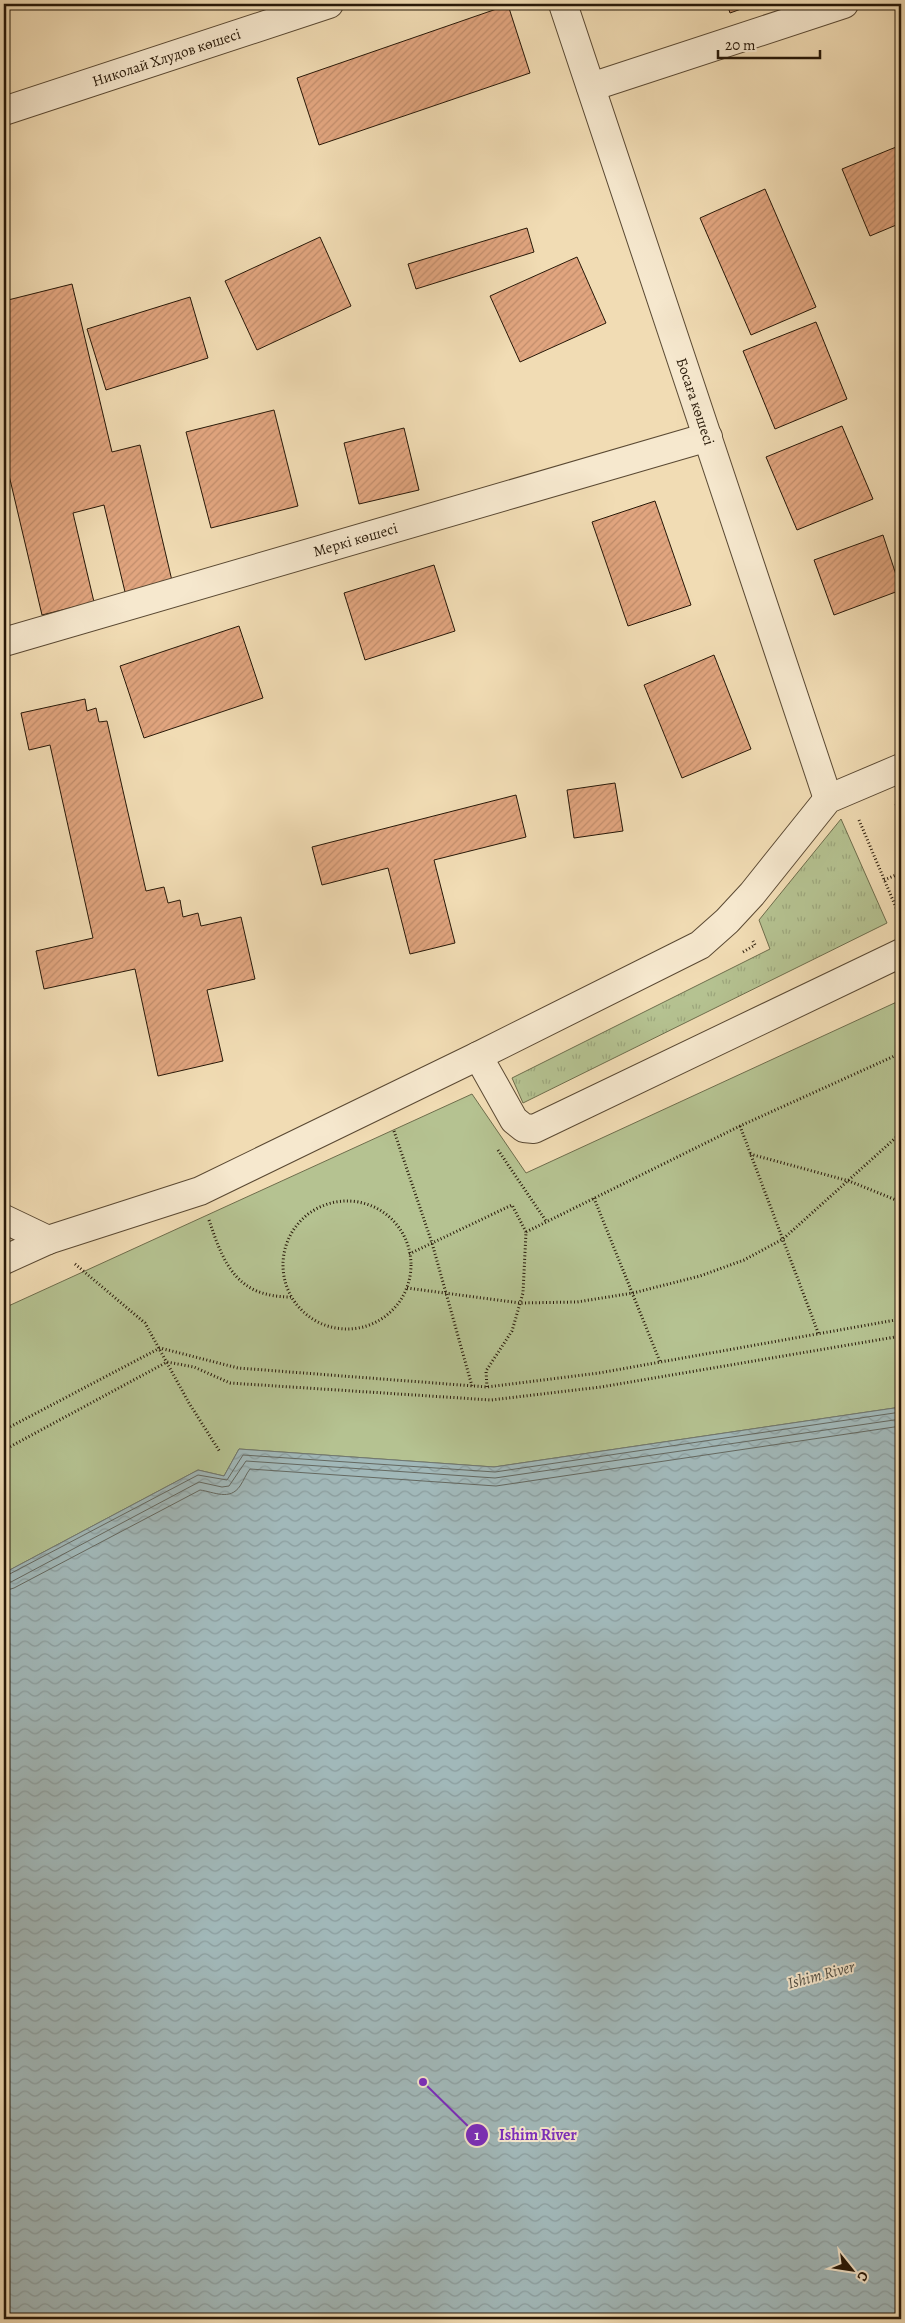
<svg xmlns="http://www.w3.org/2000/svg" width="905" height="2323" font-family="Alegreya,serif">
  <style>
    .grass { fill: url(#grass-tufts); stroke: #6e6d4c }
    .park { fill: #b5c291; stroke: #6e6d4c }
    .water { fill: url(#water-waves); stroke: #707872 }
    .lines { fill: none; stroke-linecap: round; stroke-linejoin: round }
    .shore { stroke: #646860; stroke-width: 1 }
    .building { fill: url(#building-hatch); stroke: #271808 }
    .minor-casing { stroke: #5a4933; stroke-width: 30 }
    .path { stroke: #271808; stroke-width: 3; stroke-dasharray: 1 2.5; stroke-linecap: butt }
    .minor { stroke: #f6e8ce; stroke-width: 28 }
    .labels { text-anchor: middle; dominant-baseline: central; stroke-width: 4; stroke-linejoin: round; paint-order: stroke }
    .street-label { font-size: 15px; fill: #271808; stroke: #f6e8ce }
    .water-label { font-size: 16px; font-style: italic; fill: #525046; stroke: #f6e8ce }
    .leader { fill: none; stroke: #7b2cbf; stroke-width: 2 }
    .callout-dot { fill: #7b2cbf; stroke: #f6e8ce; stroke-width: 2 }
    .mark-label { font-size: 15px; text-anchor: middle; font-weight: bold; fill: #fff }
    .callout-label { font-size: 16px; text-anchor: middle; font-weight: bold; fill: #7b2cbf; stroke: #f6e8ce; stroke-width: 4; stroke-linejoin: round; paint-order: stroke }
  </style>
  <defs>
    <pattern id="grass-tufts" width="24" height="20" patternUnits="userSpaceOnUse" patternTransform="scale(1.25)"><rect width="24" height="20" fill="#b5c291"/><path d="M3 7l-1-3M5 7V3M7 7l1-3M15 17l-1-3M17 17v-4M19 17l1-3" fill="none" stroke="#9ca67c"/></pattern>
    <pattern id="water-waves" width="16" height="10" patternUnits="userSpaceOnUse" patternTransform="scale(1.25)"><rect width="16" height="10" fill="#a1b8b9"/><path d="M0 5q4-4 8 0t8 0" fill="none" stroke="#8b9d9e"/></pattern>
    <pattern id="building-hatch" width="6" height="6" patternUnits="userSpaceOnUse" patternTransform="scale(1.25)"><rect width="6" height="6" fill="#e1a57f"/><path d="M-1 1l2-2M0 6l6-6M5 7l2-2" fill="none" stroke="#c18d6c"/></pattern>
  </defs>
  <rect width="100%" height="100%" fill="#f1dcb4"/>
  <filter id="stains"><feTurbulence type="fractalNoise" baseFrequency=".004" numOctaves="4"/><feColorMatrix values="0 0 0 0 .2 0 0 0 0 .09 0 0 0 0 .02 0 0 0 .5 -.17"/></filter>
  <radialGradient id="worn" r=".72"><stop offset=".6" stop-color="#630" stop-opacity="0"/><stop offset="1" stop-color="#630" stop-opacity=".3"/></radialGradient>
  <path class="grass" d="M841,819L887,923L523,1103L512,1078L770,949L759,920Z"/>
  <path class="park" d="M901,1000V1407L494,1467L239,1449L224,1476L198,1470L4,1573V1308L472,1094L526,1173Z"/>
  <path class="water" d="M901,1407V2319H4V1573L198,1470L224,1476L239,1449L494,1467Z"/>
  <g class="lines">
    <g class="shore">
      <path d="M4,1577L198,1475L227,1480L243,1455L495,1472L901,1412"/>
      <path d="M4,1583L11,1582L199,1482L222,1487L229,1486L246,1461L495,1478L901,1419"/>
      <path d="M4,1591L14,1588L200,1490C214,1492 230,1501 240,1486C244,1480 246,1474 250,1469L496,1486L901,1426"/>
    </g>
  </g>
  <g class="building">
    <path d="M4,4H24L4,11Z"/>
    <path d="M727,4H755L730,13Z"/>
    <path d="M508,5L530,73L319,145L297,78Z"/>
    <path d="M901,145V223L870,236L842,169Z"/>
    <path d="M765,189L816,307L751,335L700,218Z"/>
    <path d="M527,228L534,252L416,289L408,264Z"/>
    <path d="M320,237L351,306L257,350L225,281Z"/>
    <path d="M577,257L606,323L520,362L490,296Z"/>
    <path d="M72,284L112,452L140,445L173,585L126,596L104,505L73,513L94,602L42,615L4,454V301Z"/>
    <path d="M190,297L208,358L106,390L87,329Z"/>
    <path d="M816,322L847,399L775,429L743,351Z"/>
    <path d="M274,410L298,506L211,528L186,432Z"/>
    <path d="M842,426L873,499L797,530L766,457Z"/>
    <path d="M404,428L419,490L359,504L344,443Z"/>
    <path d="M655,501L691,605L628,626L592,522Z"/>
    <path d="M883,535L901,590L834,615L814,560Z"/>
    <path d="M434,565L455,631L365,660L344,593Z"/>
    <path d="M239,626L263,698L144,738L120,666Z"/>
    <path d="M714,655L751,749L682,778L644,685Z"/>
    <path d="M85,699L87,711L96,708L99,722L107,721L146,891L164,887L168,903L180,900L183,917L198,913L201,926L241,917L255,979L207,990L223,1061L158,1076L135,969L44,989L36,951L93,938L50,745L29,750L21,713Z"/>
    <path d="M615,783L623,831L574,838L567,790Z"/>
    <path d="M516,795L526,837L434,860L455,943L410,954L388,868L322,885L312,847Z"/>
  </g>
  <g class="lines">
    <g class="minor-casing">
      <g id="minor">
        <path id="s1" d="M563,4L828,799"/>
        <path d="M591,87L844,4"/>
        <path id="s2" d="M4,111L329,4"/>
        <path id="s3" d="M4,642L708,437"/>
        <path d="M478,1056L514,1120L524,1128L534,1129L901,953"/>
        <path d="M4,1219L48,1240"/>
        <path d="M4,1260L48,1240L200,1191L478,1056L700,945L727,921L752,894L828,799L901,768"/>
      </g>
    </g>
    <g class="path">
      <path d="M896,804L901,816"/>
      <path d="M859,820L900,917"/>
      <path d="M884,880L901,873"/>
      <path d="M743,952L755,945L753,941"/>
      <path d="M740,1126L819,1335"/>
      <path d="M394,1131L432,1243L472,1386"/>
      <path d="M498,1150L546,1221"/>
      <path d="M750,1154L849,1181L901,1202"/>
      <path d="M594,1198L660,1362"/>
      <circle cx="347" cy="1265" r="64"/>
      <path d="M209,1220C224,1265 237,1297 291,1297"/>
      <path d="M409,1254L512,1205L526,1232"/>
      <path d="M75,1264L145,1323L189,1403L220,1452"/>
      <path d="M407,1288L520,1303L577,1302L633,1293L700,1276L744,1260L783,1239L901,1133"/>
      <path d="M487,1387L486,1371L512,1331L523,1293L526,1232L740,1126L901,1053"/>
      <path d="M4,1430L160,1348L238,1368L487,1387L599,1373L901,1319"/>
      <path d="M4,1450L167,1362L194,1367L230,1383L491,1400L601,1387L901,1336"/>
    </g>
    <use href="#minor" class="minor"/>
  </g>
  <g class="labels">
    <g class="street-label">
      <text stroke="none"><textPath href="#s2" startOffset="171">Николай Хлудов көшесі</textPath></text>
      <text stroke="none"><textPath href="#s1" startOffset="419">Босаға көшесі</textPath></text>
      <text stroke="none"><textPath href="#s3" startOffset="366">Меркі көшесі</textPath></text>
    </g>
    <g class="water-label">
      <text transform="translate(821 1975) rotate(-15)">Ishim River</text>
    </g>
  </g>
  <path class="leader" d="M423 2082L477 2135"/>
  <g class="callout-dot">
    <circle cx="423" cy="2082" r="5"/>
    <circle cx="477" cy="2135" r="12"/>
  </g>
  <g class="mark-label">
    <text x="477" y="2140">1</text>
  </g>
  <g class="callout-label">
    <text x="538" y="2140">Ishim River</text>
  </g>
  <rect width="905" height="2323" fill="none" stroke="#f1dcb4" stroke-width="20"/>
  <rect x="5" y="5" width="895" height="2313" fill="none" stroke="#271808" stroke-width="2.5"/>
  <rect x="10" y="10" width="885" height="2303" fill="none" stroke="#271808"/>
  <g transform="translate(852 2270) rotate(120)" stroke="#f6e8ce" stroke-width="4" paint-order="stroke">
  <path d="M0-4L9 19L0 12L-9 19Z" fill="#271808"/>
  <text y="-8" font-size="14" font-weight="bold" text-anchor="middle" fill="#271808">С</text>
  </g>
  <path d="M718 50v8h102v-8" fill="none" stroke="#271808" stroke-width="2.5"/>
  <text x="725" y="50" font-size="15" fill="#271808" stroke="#f6e8ce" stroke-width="4" paint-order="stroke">20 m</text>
  <rect width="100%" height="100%" filter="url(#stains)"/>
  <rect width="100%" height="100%" fill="url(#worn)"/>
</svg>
